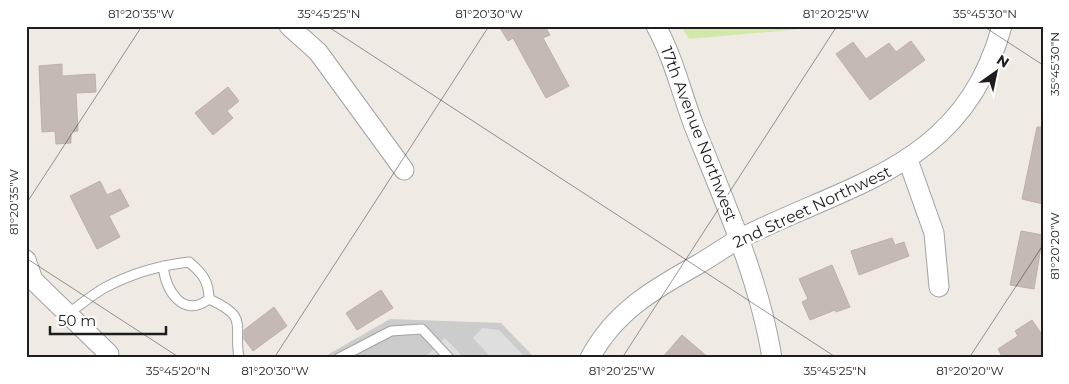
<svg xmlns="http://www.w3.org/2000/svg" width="1069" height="384" font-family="Montserrat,sans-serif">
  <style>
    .religious { fill: #ccc }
    .grass { fill: #d0e9aa }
    .parking { fill: #dedede }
    .building { fill: #c4b9b4; stroke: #c1afa7 }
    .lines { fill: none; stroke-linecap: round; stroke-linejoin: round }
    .lane-casing { stroke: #a2a2a2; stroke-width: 11 }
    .street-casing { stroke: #a2a2a2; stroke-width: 21 }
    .lane { stroke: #fff; stroke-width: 9 }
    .street { stroke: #fff; stroke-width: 19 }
    .ticks { fill: none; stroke: #1e1e1e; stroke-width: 1; stroke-opacity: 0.45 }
    .labels { text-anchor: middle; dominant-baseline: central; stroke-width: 5; stroke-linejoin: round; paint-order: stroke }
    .street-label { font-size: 16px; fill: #1e1e1e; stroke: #fff }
    .neatline { fill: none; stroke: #1e1e1e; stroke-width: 2 }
    .ticks-label { font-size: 12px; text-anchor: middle; fill: #1e1e1e }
  </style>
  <rect width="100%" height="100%" fill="#efeae4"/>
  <path class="religious" d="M390,319L501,323L535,358H322Z"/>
  <path class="grass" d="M681,26H833L689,39Z"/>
  <g class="parking">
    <path d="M482,328L499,330L526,358H486L489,355L473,338Z"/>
    <path d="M445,338L464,358H424Z"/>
  </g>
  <g class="building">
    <path d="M499,26H545L550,35L543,38L569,86L546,98L513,38L508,41Z"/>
    <path d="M911,41L925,60L870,100L836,54L853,42L866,59L889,43L896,52Z"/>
    <path d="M62,64V76L95,74L96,92L76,93L78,131L71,132V143L56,144L55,131L42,132L39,66Z"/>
    <path d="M228,87L239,101L227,111L233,118L213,135L195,113Z"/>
    <path d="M1037,127H1043V204L1022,199Z"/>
    <path d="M100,181L107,195L120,189L129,206L109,216L120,237L97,249L70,196Z"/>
    <path d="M1021,231L1043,235L1034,289L1010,285Z"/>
    <path d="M892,238L895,245L904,242L909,256L859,275L851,251Z"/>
    <path d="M832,265L850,307L836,312L835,310L810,320L802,302L808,299L799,279Z"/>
    <path d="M381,290L393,308L357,330L346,313Z"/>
    <path d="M274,307L287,326L253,351L244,339V330Z"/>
    <path d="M1032,320L1043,336V358H1003L998,349L1018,336L1015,331Z"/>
    <path d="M682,335L709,358H662Z"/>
  </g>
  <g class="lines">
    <g class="lane-casing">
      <g id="lane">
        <path d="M209,299C250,318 233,323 239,358"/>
        <path d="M68,314C80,305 93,294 106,287C131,274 161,265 189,262C202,273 209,281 209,299C183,319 166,291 163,266"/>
        <path d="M339,358L391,331L422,329L449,358"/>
      </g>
    </g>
    <g class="street-casing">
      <g id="street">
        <path d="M289,26L318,52L404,170"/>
        <path d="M656,26C674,59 681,92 694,126C724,201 759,277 772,358"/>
        <path d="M908,160L934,233L939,287"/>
        <path d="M26,260L33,280L109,354"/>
        <path d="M590,358C614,312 654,289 697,265C711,257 725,247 739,239C851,182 963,168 1002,26"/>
      </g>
    </g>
    <use href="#lane" class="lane"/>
    <use href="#street" class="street"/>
  </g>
  <path class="ticks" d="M327,26L837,358M983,26L1043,65M26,204L142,26M26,258L180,358M274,358L489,26M622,358L837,26M969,358L1043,245"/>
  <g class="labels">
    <g class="street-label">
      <text transform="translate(699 134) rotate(69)">17th Avenue Northwest</text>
      <text transform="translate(812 207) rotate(-25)">2nd Street Northwest</text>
    </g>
  </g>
  <rect width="1069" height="384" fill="none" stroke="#ffffff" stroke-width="55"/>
  <g transform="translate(996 72) rotate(33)" stroke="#ffffff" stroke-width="4" paint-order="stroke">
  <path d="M0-4L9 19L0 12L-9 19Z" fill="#1e1e1e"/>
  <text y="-8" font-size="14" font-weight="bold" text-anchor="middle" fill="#1e1e1e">N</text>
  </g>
  <path d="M50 326v8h116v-8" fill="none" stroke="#1e1e1e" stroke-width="2.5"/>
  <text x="58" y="326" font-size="15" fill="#1e1e1e" stroke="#ffffff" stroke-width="4" paint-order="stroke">50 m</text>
  <rect x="28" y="28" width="1014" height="328" class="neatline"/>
  <g class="ticks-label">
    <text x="141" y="18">81°20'35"W</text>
    <text x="329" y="18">35°45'25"N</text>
    <text x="489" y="18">81°20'30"W</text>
    <text x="836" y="18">81°20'25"W</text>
    <text x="985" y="18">35°45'30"N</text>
    <text transform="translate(1055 64) rotate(-90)" y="4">35°45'30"N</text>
    <text transform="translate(14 202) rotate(-90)" y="4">81°20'35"W</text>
    <text transform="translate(1055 246) rotate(-90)" y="4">81°20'20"W</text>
    <text x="178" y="375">35°45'20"N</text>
    <text x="275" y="375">81°20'30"W</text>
    <text x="622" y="375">81°20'25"W</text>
    <text x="835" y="375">35°45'25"N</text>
    <text x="970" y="375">81°20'20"W</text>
  </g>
</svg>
